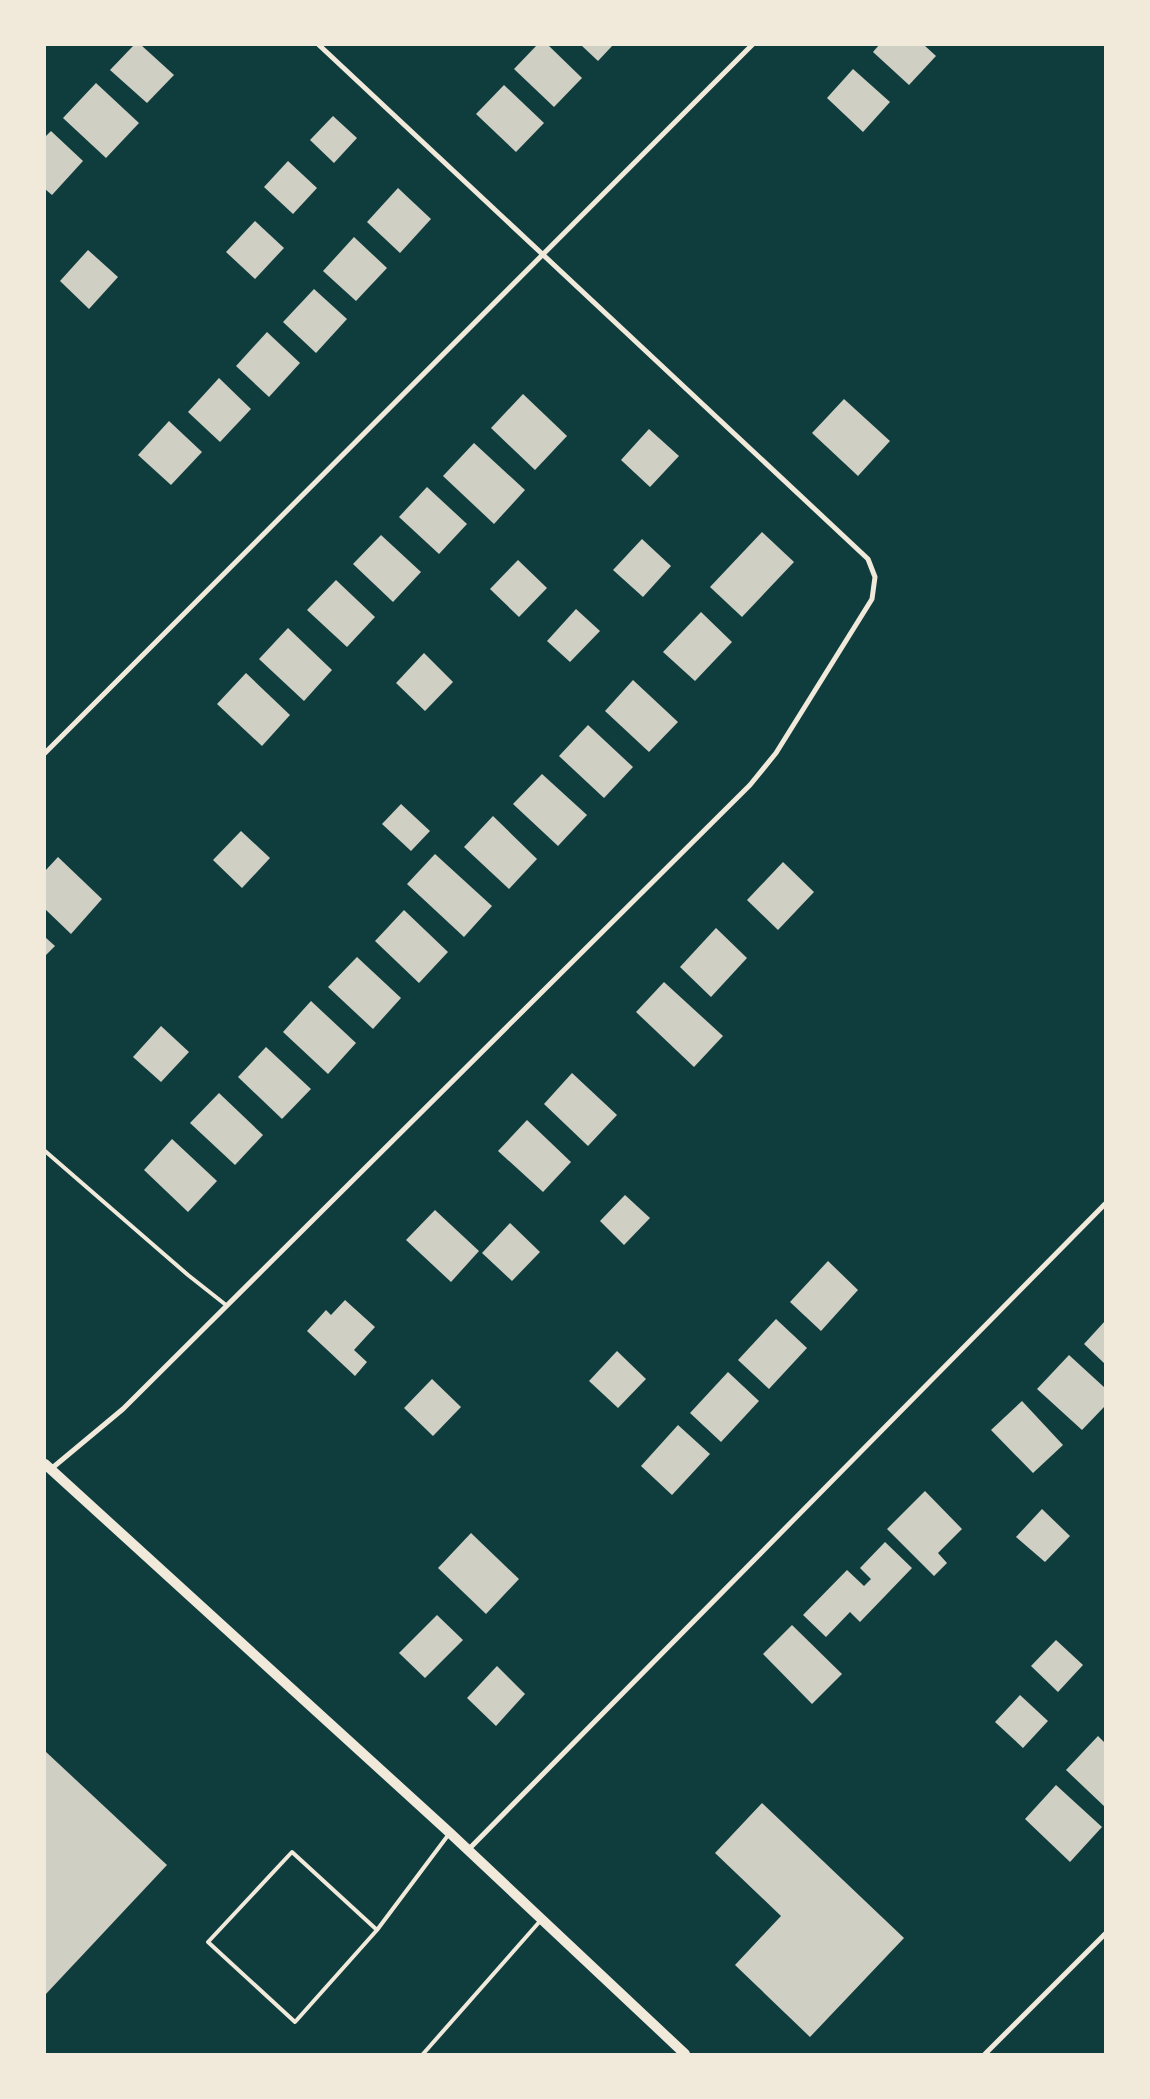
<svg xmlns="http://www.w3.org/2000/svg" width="1150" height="2099" font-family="Commissioner,sans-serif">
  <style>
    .building { fill: #cfcfc3 }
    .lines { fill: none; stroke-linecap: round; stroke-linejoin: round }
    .service { stroke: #f1e9da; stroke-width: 4 }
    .minor { stroke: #f1e9da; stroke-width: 5 }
    .secondary { stroke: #f1e9da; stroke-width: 10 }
  </style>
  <rect width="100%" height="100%" fill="#0f3d3e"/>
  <g class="building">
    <path d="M134,45H141L174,75L147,103L110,70Z"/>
    <path d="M537,45H548L582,78L554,107L514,69Z"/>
    <path d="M581,45H613L598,61Z"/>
    <path d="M879,45H924L936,56L909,85L873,52Z"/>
    <path d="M853,69L890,102L863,132L827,98Z"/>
    <path d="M96,83L139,123L106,158L63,118Z"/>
    <path d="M504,85L544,123L516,152L476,114Z"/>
    <path d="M333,116L357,138L334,163L310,140Z"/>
    <path d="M51,131L83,161L52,195L45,189V137Z"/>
    <path d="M288,161L317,188L293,214L264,187Z"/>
    <path d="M398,188L431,219L400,253L367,222Z"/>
    <path d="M255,221L284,248L255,279L226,252Z"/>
    <path d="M354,237L387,268L356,301L323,271Z"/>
    <path d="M88,250L118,277L89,309L60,281Z"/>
    <path d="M314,289L347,319L316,353L283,322Z"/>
    <path d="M267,332L300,363L269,397L236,366Z"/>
    <path d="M219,378L251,409L220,442L188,412Z"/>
    <path d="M523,394L567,436L535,470L491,428Z"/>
    <path d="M844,399L890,441L858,476L812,433Z"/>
    <path d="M169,421L202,452L171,485L138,455Z"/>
    <path d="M649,429L679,456L650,487L621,460Z"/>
    <path d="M474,443L525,490L494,524L443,476Z"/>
    <path d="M427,487L467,524L439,554L399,517Z"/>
    <path d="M762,532L794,562L742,617L710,587Z"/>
    <path d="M381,535L421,572L393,602L353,564Z"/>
    <path d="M642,539L671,566L643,597L613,570Z"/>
    <path d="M518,560L547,588L519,617L490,589Z"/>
    <path d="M336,580L375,617L347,647L307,610Z"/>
    <path d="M576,609L600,631L570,662L547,641Z"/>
    <path d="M701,612L732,642L695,681L663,652Z"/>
    <path d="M288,628L332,670L304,701L259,659Z"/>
    <path d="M424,653L453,682L425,711L396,683Z"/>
    <path d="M246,673L290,715L262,746L217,704Z"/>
    <path d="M633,680L678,722L649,752L605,711Z"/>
    <path d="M588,725L633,767L604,798L559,756Z"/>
    <path d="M542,774L587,815L558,846L513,804Z"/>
    <path d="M401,804L430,831L411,851L382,824Z"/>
    <path d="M493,816L537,859L509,889L464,847Z"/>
    <path d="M241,831L270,858L242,888L213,860Z"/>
    <path d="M435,854L492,906L464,937L407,884Z"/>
    <path d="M58,857L102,899L71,934L45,909V871Z"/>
    <path d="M783,862L814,892L778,930L747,900Z"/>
    <path d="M404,910L448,952L419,983L375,941Z"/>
    <path d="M716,928L747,958L711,997L680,967Z"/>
    <path d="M45,937L55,946L45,956Z"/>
    <path d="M357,957L401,998L373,1029L328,987Z"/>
    <path d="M664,982L723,1036L694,1067L636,1012Z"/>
    <path d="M311,1001L356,1043L328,1074L283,1032Z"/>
    <path d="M161,1026L189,1052L161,1082L133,1057Z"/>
    <path d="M266,1047L311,1089L282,1119L238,1077Z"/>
    <path d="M572,1073L617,1115L588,1146L544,1104Z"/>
    <path d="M219,1093L263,1135L235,1165L190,1123Z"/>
    <path d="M527,1120L571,1162L543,1192L498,1151Z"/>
    <path d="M172,1139L217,1181L188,1212L144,1170Z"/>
    <path d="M625,1195L650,1218L624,1245L600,1221Z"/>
    <path d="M435,1210L479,1251L451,1282L406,1240Z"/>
    <path d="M510,1223L540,1252L512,1281L482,1253Z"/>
    <path d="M828,1261L858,1290L821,1331L790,1302Z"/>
    <path d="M345,1300L375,1327L354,1350L367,1362L355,1376L307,1331L326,1310L331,1315Z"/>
    <path d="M776,1319L807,1348L769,1389L738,1360Z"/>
    <path d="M1105,1321V1364L1084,1344Z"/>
    <path d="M617,1351L646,1379L618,1408L589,1381Z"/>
    <path d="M1069,1355L1105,1388V1406L1082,1430L1037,1389Z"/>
    <path d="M728,1372L759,1401L721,1442L690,1413Z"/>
    <path d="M432,1379L461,1407L433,1436L404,1408Z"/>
    <path d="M1022,1401L1063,1445L1033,1473L991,1430Z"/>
    <path d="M678,1425L710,1454L672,1495L641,1466Z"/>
    <path d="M925,1491L962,1529L938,1553L947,1563L934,1576L887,1529Z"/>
    <path d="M1042,1509L1070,1536L1045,1562L1016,1537Z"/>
    <path d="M471,1533L519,1579L486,1614L438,1568Z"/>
    <path d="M885,1542L912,1568L860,1622L850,1612L826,1637L803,1615L847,1570L864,1586L871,1579L860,1568Z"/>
    <path d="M437,1615L463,1640L425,1678L399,1653Z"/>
    <path d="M792,1625L842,1674L812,1704L763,1654Z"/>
    <path d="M1056,1640L1083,1665L1058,1692L1031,1666Z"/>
    <path d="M497,1666L525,1694L496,1726L467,1698Z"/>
    <path d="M1020,1695L1048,1721L1023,1748L995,1722Z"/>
    <path d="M1098,1736L1105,1743V1807L1066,1770Z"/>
    <path d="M45,1751L167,1865L45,1995Z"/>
    <path d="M1056,1785L1102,1827L1070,1862L1025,1819Z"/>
    <path d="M762,1803L904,1938L810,2037L735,1965L781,1916L715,1853Z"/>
  </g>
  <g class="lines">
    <g class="service">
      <path d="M45,1151L188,1275L226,1305"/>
      <path d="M377,1930L292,1852L208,1942L295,2022L377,1930L449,1834"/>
      <path d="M423,2054L541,1920"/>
    </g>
    <g class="minor">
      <path d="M45,753L752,45"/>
      <path d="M51,1469L123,1409L750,785L776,753L872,599L875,577L868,559L319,45"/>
      <path d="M468,1850L1105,1204"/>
      <path d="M985,2054L1105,1934"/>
    </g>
    <path class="secondary" d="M45,1464L450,1833L685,2054"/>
  </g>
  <rect width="1150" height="2099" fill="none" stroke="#f1e9da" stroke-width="92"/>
</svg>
